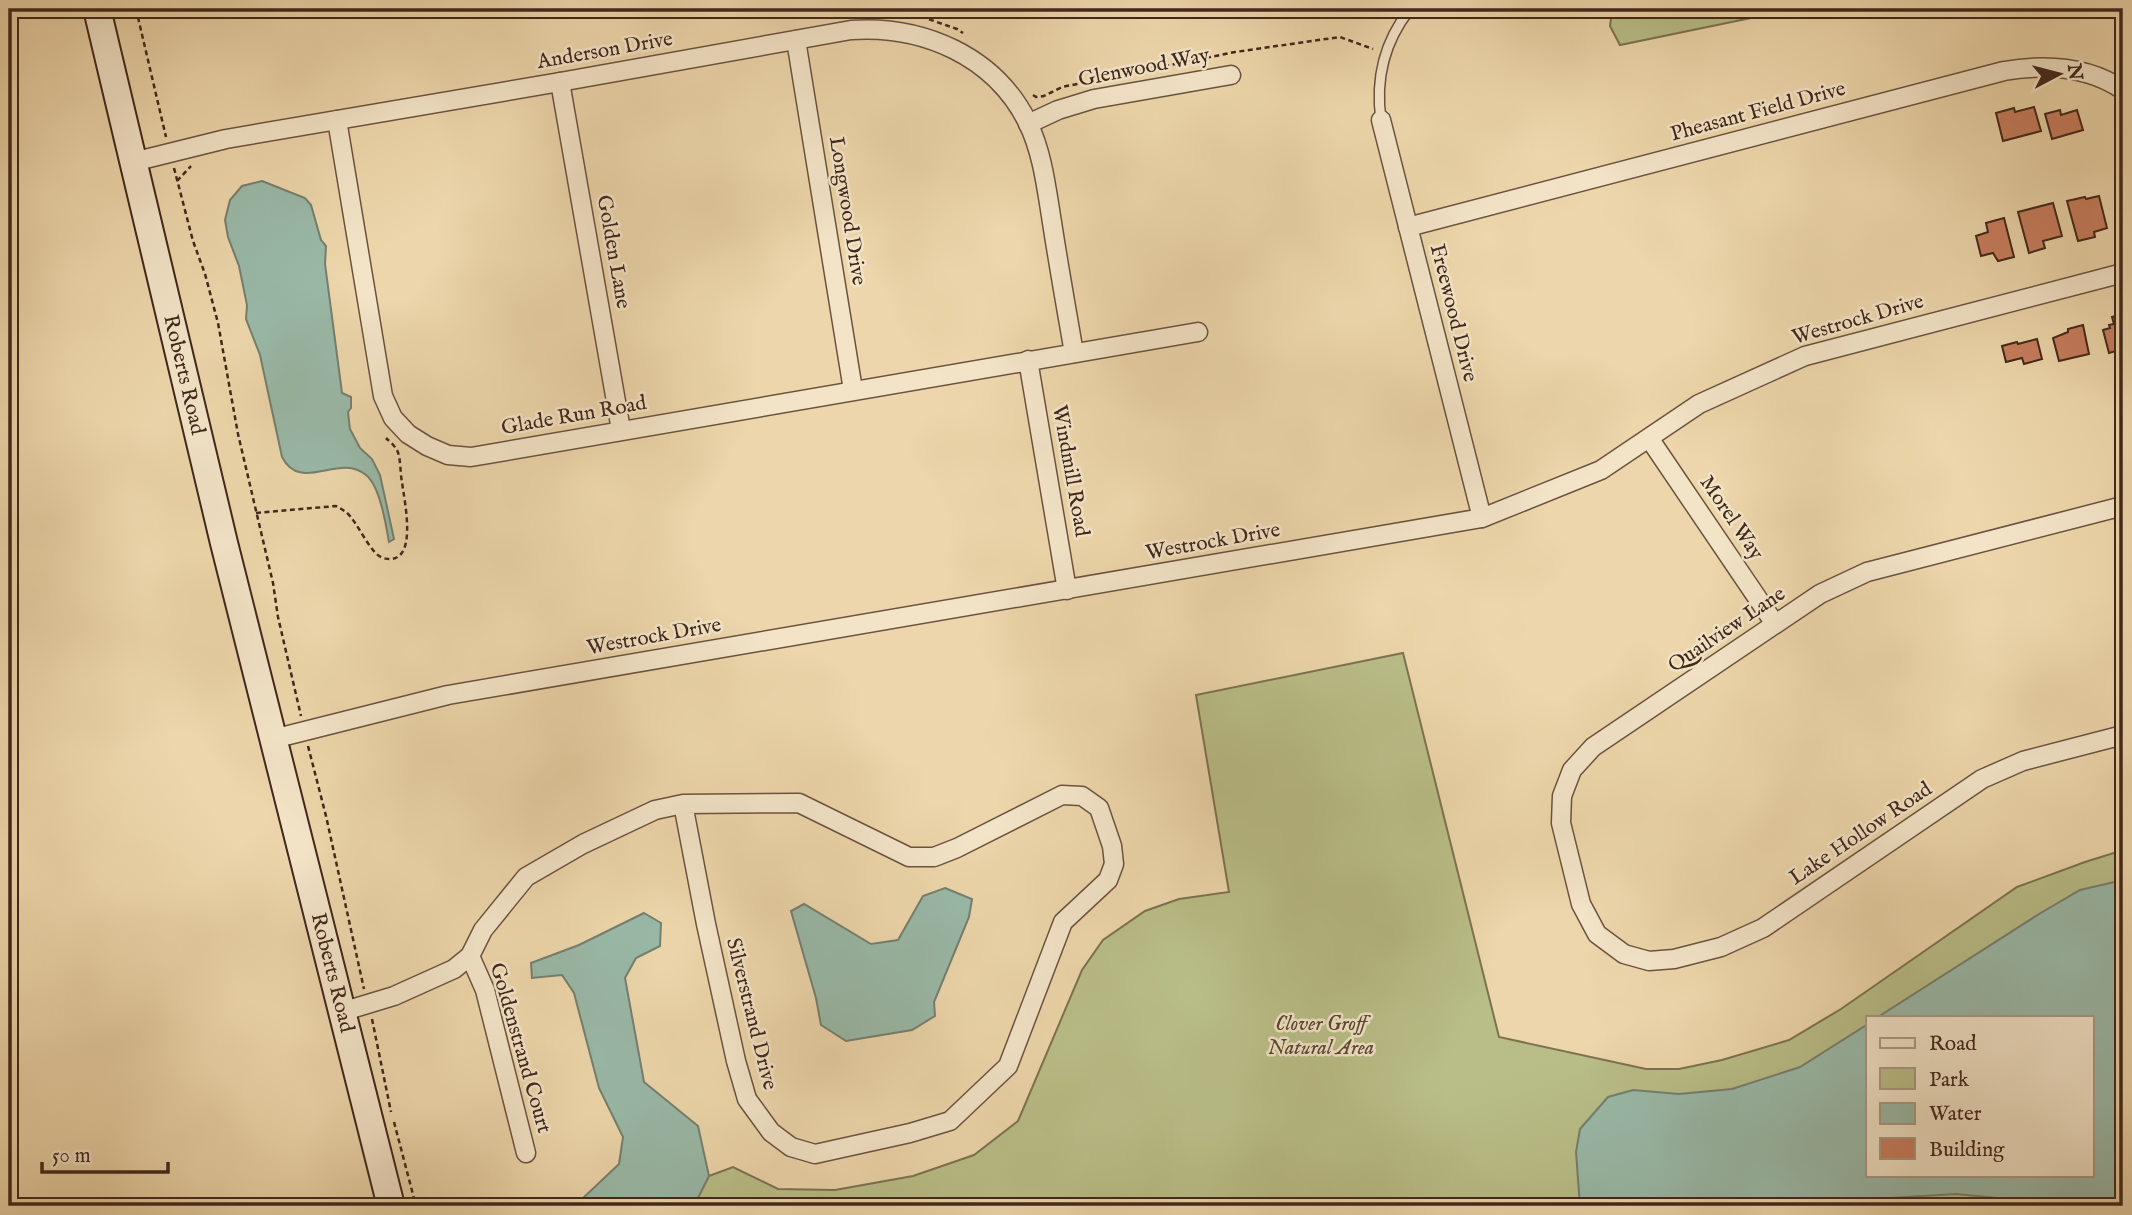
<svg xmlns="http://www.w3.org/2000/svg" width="2132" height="1215" font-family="'IM FELL English',serif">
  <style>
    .green { fill: #b9be88; stroke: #7c7252; stroke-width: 2; fill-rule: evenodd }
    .water { fill: #99b9a8; stroke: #757f70; stroke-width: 2 }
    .building { fill: #c87d5e; stroke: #40271b; stroke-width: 2 }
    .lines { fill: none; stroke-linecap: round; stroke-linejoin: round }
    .service-casing { stroke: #6b533f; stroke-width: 12 }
    .minor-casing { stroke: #6b533f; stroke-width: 21 }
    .secondary-casing { stroke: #40271b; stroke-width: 30 }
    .path { stroke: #40271b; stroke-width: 2.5; stroke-dasharray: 5 3.5; stroke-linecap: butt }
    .service { stroke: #f3e4c8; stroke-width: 9 }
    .minor { stroke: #f3e4c8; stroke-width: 18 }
    .secondary { stroke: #f3e4c8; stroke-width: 26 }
    .labels { text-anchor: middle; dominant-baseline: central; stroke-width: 5; stroke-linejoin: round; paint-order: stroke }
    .street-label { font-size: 21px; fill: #40271b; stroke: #f3e4c8 }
    .park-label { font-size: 21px; font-style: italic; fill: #584531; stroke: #f3e4c8 }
  </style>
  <rect width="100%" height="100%" fill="#edd6ab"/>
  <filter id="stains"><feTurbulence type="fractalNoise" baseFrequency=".00286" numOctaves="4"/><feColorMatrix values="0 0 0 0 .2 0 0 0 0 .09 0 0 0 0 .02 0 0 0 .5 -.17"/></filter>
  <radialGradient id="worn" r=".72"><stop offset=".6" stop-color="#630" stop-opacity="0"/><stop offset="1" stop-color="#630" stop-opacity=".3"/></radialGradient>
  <g class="green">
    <path d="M1612,9H1794L1620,45L1610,26Z"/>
    <path d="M1403,653L1499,1037L1646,1069H1679L1722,1060L1789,1040L1841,1009L2017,887L2085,862L2123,850V1206H536L709,1176L733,1167L778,1189L835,1190L913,1176L974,1155L1018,1121L1082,970L1103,940L1145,911L1179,899L1229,892L1196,695ZM1868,1017H2092V1175H1868Z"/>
  </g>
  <g class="water">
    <path d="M262,181L305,198L311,205L321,240L326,246L325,264L342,393L351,397V408L348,412L350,429L360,448L372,459L380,475L394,539L389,542C386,525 380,486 366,475C339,452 301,494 282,457L260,355L246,319L247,305L239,266L228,237L225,220L230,200L242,186Z"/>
    <path d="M2123,880V1206H2061L2049,1203L1956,1194L1840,1201L1802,1206H1580L1576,1152L1580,1129L1608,1097L1633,1090L1679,1094L1732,1089L1800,1067L1868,1024V1175H2092V1017H1878L2039,914L2080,890Z"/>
    <path d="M945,888L972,899L969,917L934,1002L935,1016L912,1030L846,1041L821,1025L816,998L791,911L804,904L871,944L898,940L923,896Z"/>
    <path d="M644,913L661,923L660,946L636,958L625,978L644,1082L698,1126L709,1176L698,1198L683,1206H579L583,1198L619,1164L623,1137L599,1088L574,993L562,975L532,978L531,963L579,945Z"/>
  </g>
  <g class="building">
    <path d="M2034,107L2041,131L2003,141L1996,113L2014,108L2015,112Z"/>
    <path d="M2060,110L2061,115L2077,110L2083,130L2052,139L2045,114Z"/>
    <path d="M2123,192V220H2122L2115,195Z"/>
    <path d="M2099,196L2107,228L2094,232L2095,237L2078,241L2067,201L2085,197L2086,199Z"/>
    <path d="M2053,203L2062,236L2043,241L2045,248L2029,253L2018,212Z"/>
    <path d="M2004,218L2014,257L1998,261L1993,253L1981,256L1976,236L1988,232L1986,223Z"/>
    <path d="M2123,314V349L2109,353L2103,330L2110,328L2109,325L2114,324L2112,317Z"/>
    <path d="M2083,325L2089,354L2059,361L2053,338L2068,332V329Z"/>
    <path d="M2037,339L2042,359L2024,364L2022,358L2006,362L2002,346L2017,342L2018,344Z"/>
  </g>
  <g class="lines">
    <g class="service-casing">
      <path id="service" d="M1381,120C1375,78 1384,42 1410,9"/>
    </g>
    <g class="minor-casing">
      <g id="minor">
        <path d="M796,40L853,390"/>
        <path d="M560,82L621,430"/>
        <path d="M337,120L383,396L393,418L408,434L427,446L448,455L471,457L1198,332"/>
        <path d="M1381,120L1482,518"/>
        <path d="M1028,124L1058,110L1094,99L1231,75"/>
        <path d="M133,162L226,139L560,82L851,30C923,25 995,56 1028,123C1042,152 1046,185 1051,216C1058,262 1066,307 1074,353"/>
        <path d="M1408,227L2004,71C2045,64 2088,66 2123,90"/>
        <path d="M1028,360L1067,590"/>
        <path d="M1649,438L1775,624"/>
        <path d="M2123,506L1867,572L1820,594L1593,747L1572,770L1562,796L1561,823L1581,904L1597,934L1624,954L1649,961L1674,959L1721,947L1763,928L1982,779L2023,761L2123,735"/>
        <path d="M273,739L448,695L1482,518L1601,470L1699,404L1805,356L2123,273"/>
        <path d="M470,956L485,990L526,1153"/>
        <path d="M341,1012L394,996L454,969L470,956L483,930L526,877L583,844L655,810L683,804L799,803L909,857H934L957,848L1062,795L1082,796L1099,808L1112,846L1114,864L1108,880L1063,922L1008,1066L950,1121L910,1133L815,1154L791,1147L771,1132L747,1099L736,1061L706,924L683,804"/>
      </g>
    </g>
    <g class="secondary-casing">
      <g id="secondary">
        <path id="s1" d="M97,9L224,543L391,1206"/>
      </g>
    </g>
    <g class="path">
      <path d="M136,9L166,137"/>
      <path d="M906,9L911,13L957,29L963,33"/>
      <path d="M1106,78L1235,52L1340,37L1373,49"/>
      <path d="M1033,95L1036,97L1044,96L1062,87L1082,83"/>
      <path d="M174,168L193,241L205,274L218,323L238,434L273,583L278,617L301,716"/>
      <path d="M177,181L191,166"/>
      <path d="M256,513L336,506C340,508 343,510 346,512C358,522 370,554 383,558C420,568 404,500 402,482C400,473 401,458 397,450C394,445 389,441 386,438"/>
      <path d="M308,746L326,816L364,989"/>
      <path d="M372,1019L391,1112"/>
      <path d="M394,1122L416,1206"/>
    </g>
    <use href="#service" class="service"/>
    <use href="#minor" class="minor"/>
    <use href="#secondary" class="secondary"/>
  </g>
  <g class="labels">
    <g class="street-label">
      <text transform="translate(605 51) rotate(-10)">Anderson Drive</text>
      <text transform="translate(1144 68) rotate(-11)">Glenwood Way</text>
      <text transform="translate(1758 112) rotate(-15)">Pheasant Field Drive</text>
      <text transform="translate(847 211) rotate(81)">Longwood Drive</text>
      <text transform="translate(613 252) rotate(80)">Golden Lane</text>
      <text transform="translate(1453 313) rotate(76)">Freewood Drive</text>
      <text transform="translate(1858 320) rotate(-16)">Westrock Drive</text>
      <text stroke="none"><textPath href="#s1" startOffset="376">Roberts Road</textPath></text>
      <text transform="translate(574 416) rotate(-10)">Glade Run Road</text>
      <text transform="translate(1070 471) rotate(80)">Windmill Road</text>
      <text transform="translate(1731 518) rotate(56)">Morel Way</text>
      <text transform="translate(1213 542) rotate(-10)">Westrock Drive</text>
      <text transform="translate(1727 630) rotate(-34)">Quailview Lane</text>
      <text transform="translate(654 637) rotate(-10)">Westrock Drive</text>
      <text transform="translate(1861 834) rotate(-34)">Lake Hollow Road</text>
      <text stroke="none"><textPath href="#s1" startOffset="992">Roberts Road</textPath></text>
      <text transform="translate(751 1014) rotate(76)">Silverstrand Drive</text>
      <text transform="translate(520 1048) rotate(74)">Goldenstrand Court</text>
    </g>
    <g class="park-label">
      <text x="1321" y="1024">Clover Groff<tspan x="1321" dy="24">Natural Area</tspan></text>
    </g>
  </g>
  <rect width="2132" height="1215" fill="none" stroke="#edd6ab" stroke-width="35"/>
  <rect x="10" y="10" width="2111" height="1194" fill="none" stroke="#40271b" stroke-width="3.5"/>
  <rect x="18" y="18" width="2097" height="1180" fill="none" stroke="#40271b" stroke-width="2"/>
  <rect x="1866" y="1016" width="228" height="161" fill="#f3e4c8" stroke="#ab9883" stroke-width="2"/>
  <rect x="1880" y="1038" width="35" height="10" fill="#f3e4c8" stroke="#ab9883" stroke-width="2"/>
  <text x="1929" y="1050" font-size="21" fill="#40271b">Road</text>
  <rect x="1880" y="1068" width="35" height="21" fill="#b9be88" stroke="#ab9883" stroke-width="2"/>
  <text x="1929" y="1086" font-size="21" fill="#40271b">Park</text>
  <rect x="1880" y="1103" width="35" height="21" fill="#99b9a8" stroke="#ab9883" stroke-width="2"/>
  <text x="1929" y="1120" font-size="21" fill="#40271b">Water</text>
  <rect x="1880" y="1138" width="35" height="21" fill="#c87d5e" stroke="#ab9883" stroke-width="2"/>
  <text x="1929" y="1156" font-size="21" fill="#40271b">Building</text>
  <g transform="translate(2059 74) rotate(83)" stroke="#f3e4c8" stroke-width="5" paint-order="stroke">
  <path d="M0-5L12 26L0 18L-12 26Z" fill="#40271b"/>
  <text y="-10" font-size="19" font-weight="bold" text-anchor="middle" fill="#40271b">N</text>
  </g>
  <path d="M42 1162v10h126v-10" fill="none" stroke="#40271b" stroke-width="3.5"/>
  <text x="52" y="1162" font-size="21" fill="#40271b" stroke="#f3e4c8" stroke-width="5" paint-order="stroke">50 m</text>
  <rect width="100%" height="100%" filter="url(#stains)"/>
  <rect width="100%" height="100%" fill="url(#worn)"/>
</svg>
